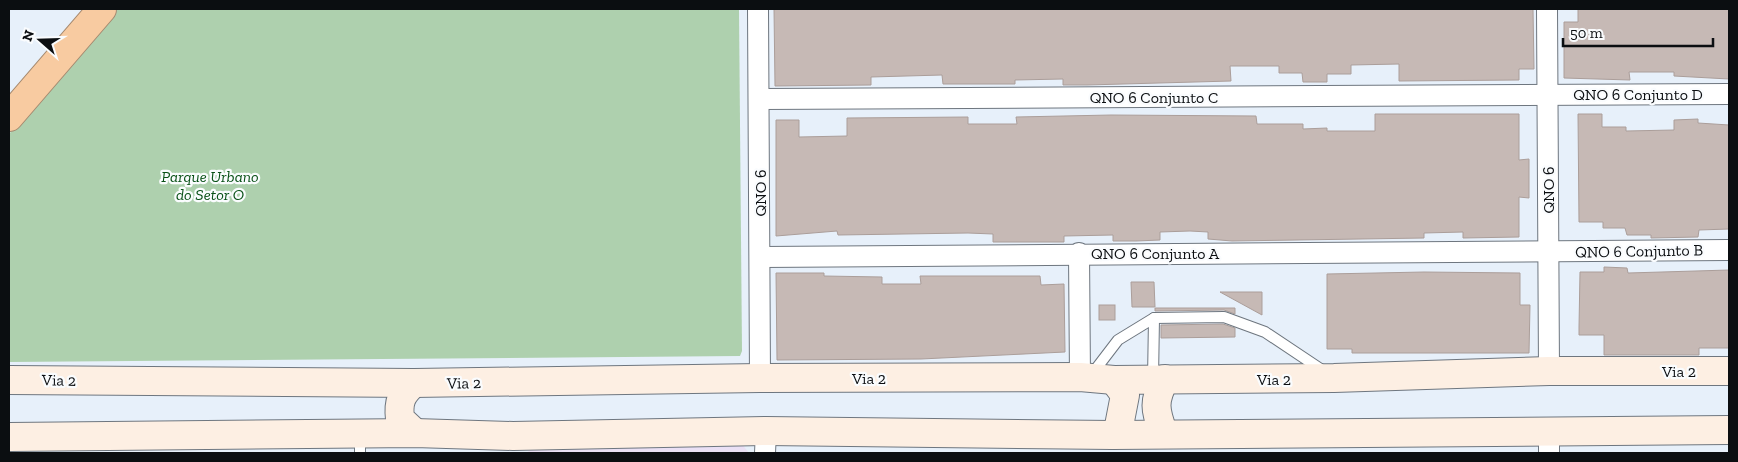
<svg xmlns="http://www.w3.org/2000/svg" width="1738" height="462" font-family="'Zilla Slab',serif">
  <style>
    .commercial { fill: #eae0f5 }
    .green { fill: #aed0ae }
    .building { fill: #c6b9b5; stroke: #ab9e9a }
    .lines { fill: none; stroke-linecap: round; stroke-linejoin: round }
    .service-casing { stroke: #6e767f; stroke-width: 12 }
    .minor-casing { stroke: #6e767f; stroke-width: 22 }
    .secondary-casing { stroke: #6e767f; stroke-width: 30 }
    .motorway-casing { stroke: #a5896f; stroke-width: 30 }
    .service { stroke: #fff; stroke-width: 10 }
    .minor { stroke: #fff; stroke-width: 20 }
    .secondary { stroke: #fdefe3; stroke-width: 28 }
    .motorway { stroke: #f8cba1; stroke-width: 28 }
    .labels { text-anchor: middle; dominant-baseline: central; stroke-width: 4.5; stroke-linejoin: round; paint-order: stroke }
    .street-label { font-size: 16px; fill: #0b0e11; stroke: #fafcfe }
    .park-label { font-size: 16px; font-style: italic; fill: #075015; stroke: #fafcfe }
  </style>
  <rect width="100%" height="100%" fill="#e7f0fa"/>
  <path class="commercial" d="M741,443L749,453H527L532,447Z"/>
  <path class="green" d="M118,9H739L742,351L740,356L9,362V134Z"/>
  <g class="building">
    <path d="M774,9H1533L1534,69H1519V80L1399,81V64L1351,65V74H1327V82H1303L1302,73H1279V66H1230L1231,81L1087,85H1063V79L1015,80V84H943L942,75L871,77V85L775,86Z"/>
    <path d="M1578,9H1729V79L1674,76V72H1629L1630,80L1564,78V22H1578Z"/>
    <path d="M1375,114H1519V160L1529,159V198L1519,197V237L1463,238V232L1424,233V238L1232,241L1208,239V232L1190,231L1160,232V240L1136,241H1113V235L1064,236V242H993V234L968,233L838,235L837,231L776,236V120H799V137L847,136V118L968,117V124H1017L1016,117L1111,115L1256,116L1257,124H1303V129L1327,128V131H1375Z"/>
    <path d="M1578,114H1602V127H1626V131L1674,130V120L1698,119V123L1729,125V229L1699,230L1698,237L1651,238V235H1627L1625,228H1603V222H1579Z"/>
    <path d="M1604,267L1627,268L1628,273L1729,270V348H1699V355H1604V335H1579V327L1580,272H1604Z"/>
    <path d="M1424,272L1520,273V305H1530L1529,353H1352V349H1327V274Z"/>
    <path d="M776,273H824V276L882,277V284H921L920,276H1040L1041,285L1064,284L1065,352L921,359L777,360Z"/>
    <path d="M1131,282H1154L1155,307H1132Z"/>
    <path d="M1220,292H1262V315Z"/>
    <rect x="1099" y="305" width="16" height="15"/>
    <path d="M1155,308H1235V314L1224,310L1155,311Z"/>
    <path d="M1223,324L1235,328V337L1161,338V325Z"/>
  </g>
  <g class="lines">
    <g class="service-casing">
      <g id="service">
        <path d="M1092,374L1118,340L1154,318L1224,317L1265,332L1325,372"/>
        <path d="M1153,379L1154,318"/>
        <path d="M360,436V453"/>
      </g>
    </g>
    <g class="minor-casing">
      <g id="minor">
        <path d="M758,9L760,378"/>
        <path d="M1547,9L1549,371"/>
        <path d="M760,99L1729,94"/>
        <path d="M1079,253L1080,377"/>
        <path d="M760,257L1729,250"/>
        <path d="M1549,432V453"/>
        <path d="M765,453L766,431"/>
      </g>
    </g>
    <g class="secondary-casing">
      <g id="secondary">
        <path d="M9,380L414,383L760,378L1080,377L1114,380L1334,378L1549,371H1729"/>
        <path d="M414,383C401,394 398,402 400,419L415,433"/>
        <path d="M1163,432C1155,410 1153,401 1165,379"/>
        <path d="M1113,435L1119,426L1125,395L1114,380"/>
        <path d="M9,437L415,433L513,436L766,431L1113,435L1729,430"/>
      </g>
    </g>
    <g class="motorway-casing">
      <path id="motorway" d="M9,117L102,9"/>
    </g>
    <use href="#service" class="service"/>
    <use href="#minor" class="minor"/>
    <use href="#secondary" class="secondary"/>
    <use href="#motorway" class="motorway"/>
  </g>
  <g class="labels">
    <g class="street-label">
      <text x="1638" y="94">QNO 6 Conjunto D</text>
      <text x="1154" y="97">QNO 6 Conjunto C</text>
      <text transform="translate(1548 190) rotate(-90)">QNO 6</text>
      <text transform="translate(760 193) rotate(-90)">QNO 6</text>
      <text transform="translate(1639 251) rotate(-1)">QNO 6 Conjunto B</text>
      <text x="1155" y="253">QNO 6 Conjunto A</text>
      <text x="1679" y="371">Via 2</text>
      <text x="869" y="378">Via 2</text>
      <text x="1274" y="379">Via 2</text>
      <text transform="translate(59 380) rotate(1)">Via 2</text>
      <text transform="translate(464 383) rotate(-1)">Via 2</text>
    </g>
    <g class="park-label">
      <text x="210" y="176">Parque Urbano<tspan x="210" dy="18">do Setor O</tspan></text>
    </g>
  </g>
  <rect width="1738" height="462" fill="none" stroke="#0b0e11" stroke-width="20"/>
  <g transform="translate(40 40) rotate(290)" stroke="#fafcfe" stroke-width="4" paint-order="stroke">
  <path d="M0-4L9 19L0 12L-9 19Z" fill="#0b0e11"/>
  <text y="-8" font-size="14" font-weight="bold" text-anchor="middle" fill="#0b0e11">N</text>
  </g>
  <path d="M1563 38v8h150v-8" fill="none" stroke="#0b0e11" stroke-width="2.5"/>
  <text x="1570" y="38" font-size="15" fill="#0b0e11" stroke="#fafcfe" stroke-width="4" paint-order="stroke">50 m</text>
</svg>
